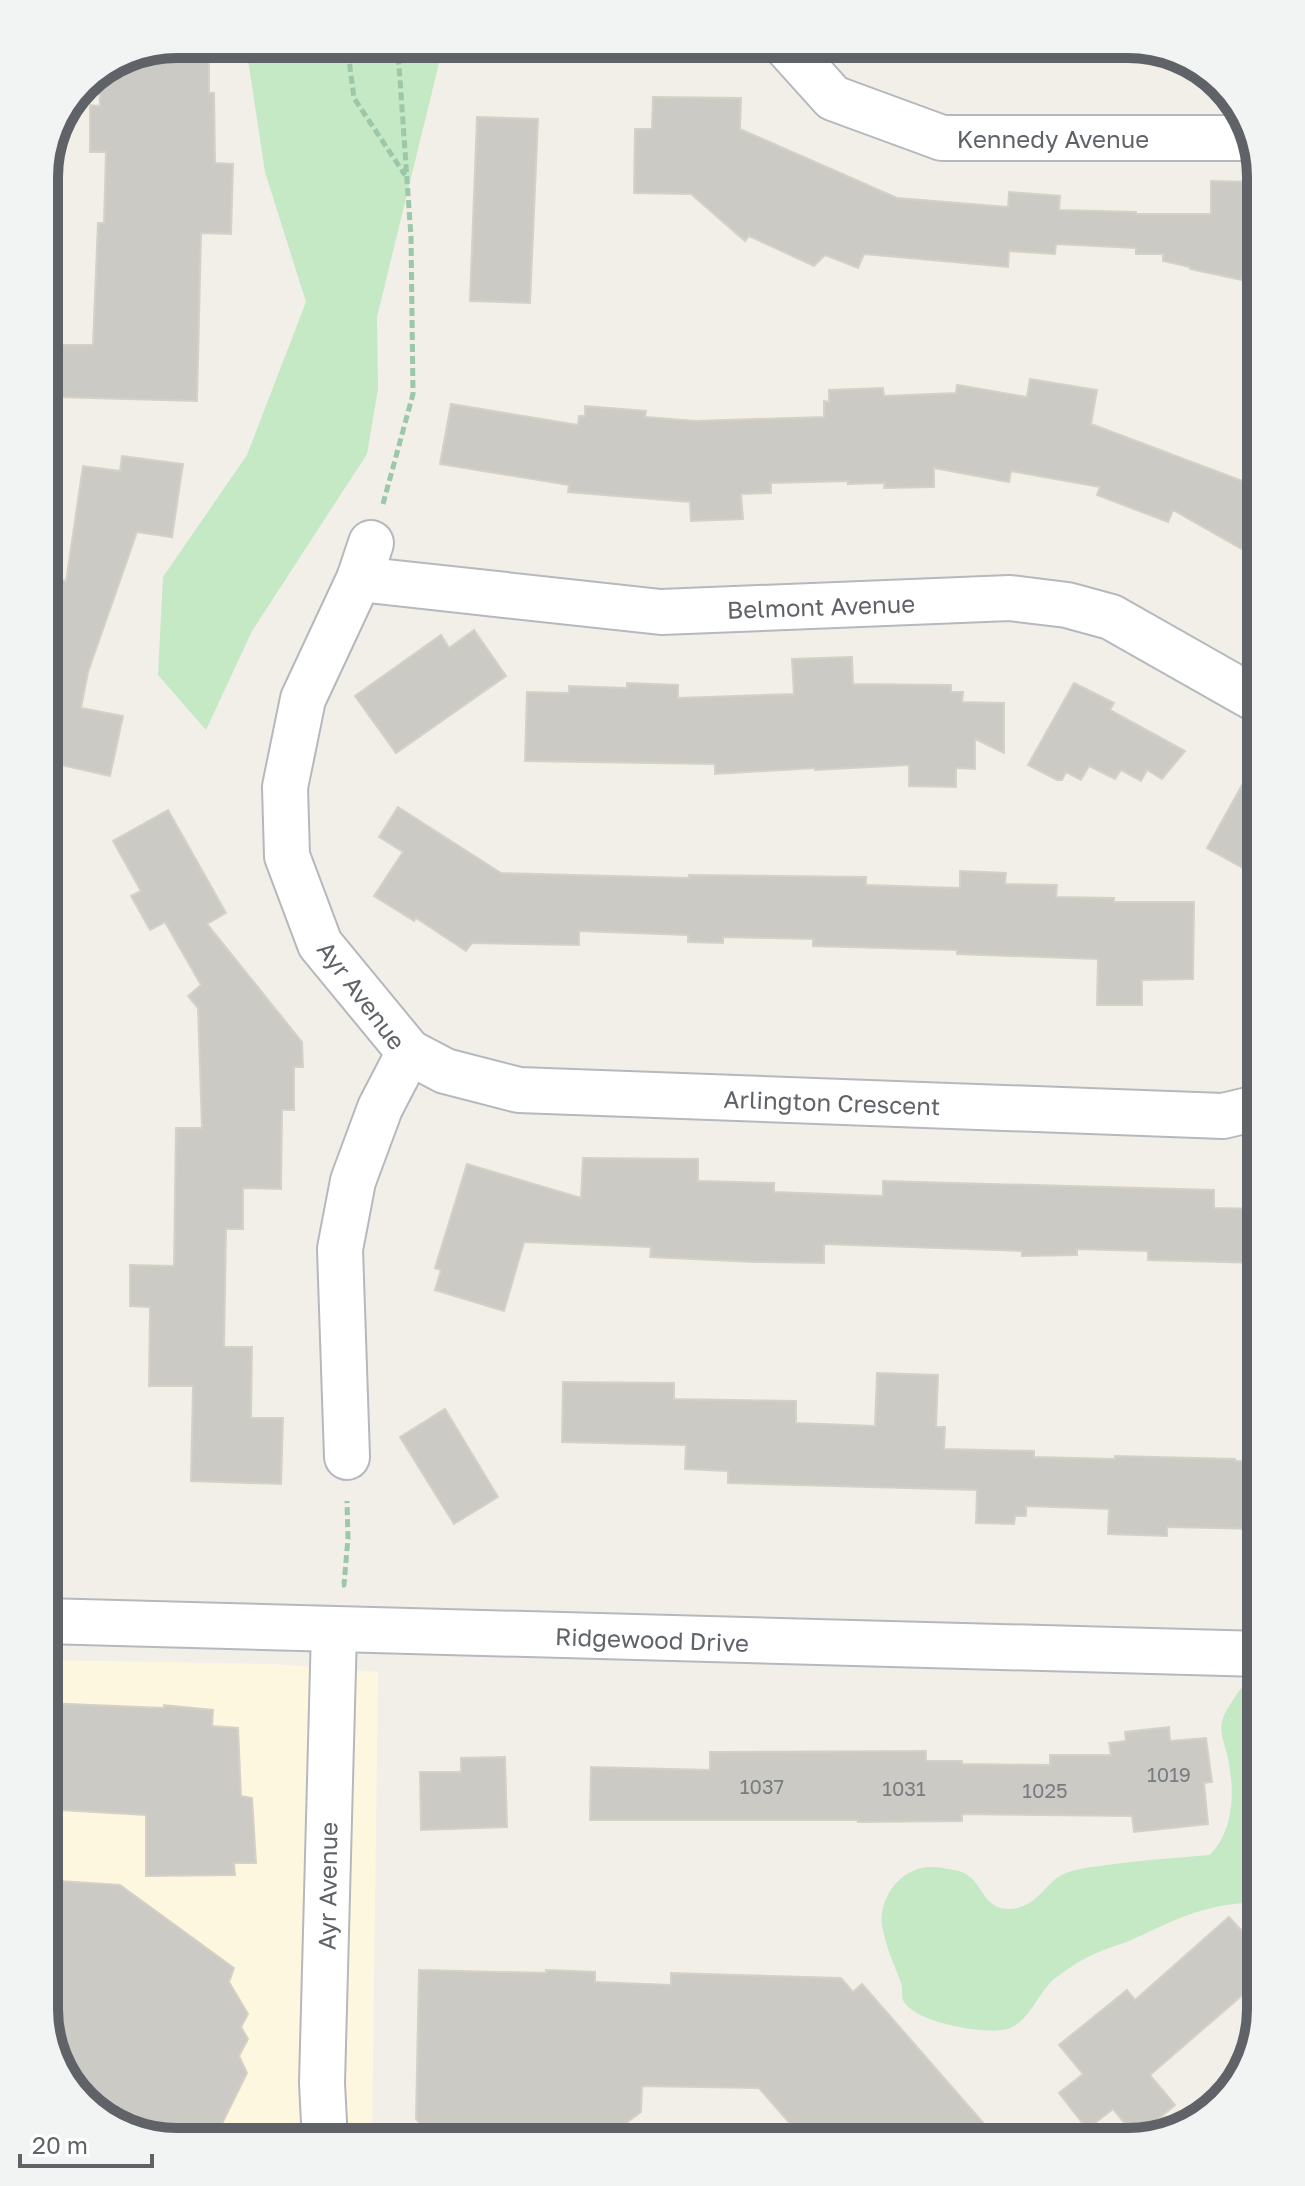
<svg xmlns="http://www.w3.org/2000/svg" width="1305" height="2186" font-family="'Golos Text',sans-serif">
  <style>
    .commercial { fill: #fef7e0 }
    .green { fill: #c5e8c5 }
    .building { fill: #cccac5; stroke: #d6d1c6; stroke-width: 2 }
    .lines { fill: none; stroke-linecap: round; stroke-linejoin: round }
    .minor-casing { stroke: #b5b8bc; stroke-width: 48 }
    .path { stroke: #9cc7a9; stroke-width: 5; stroke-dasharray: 8 4; stroke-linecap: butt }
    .minor { stroke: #fff; stroke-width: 44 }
    .labels { text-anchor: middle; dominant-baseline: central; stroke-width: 6; stroke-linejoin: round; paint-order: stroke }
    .number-label { font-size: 20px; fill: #7a7d7f }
    .street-label { font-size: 24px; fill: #5f6368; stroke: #fff }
    .rim { fill: none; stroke: #5f6368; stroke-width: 10 }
  </style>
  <rect width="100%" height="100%" fill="#f1efe8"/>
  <path class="commercial" d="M44,1660L272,1664L378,1672L372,2136L377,2142H169L103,2119L58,2067L44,2009Z"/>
  <g class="green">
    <path d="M442,51L377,317L378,389L367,454L252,631L206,730L158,675L163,577L247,455L306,302L265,172L247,53Z"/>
    <path d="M1261,1675V1902C1212,1903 1184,1915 1140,1936C1124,1944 1106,1948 1090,1956C1077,1962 1065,1971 1054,1979C1038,1993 1030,2020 1010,2028C990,2037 912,2022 903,2000C901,1995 903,1988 901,1983C894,1964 885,1945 882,1925C879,1902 895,1876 918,1869C928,1866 939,1867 948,1869C954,1870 961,1871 966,1874C984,1885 983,1910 1011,1909C1039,1907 1046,1880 1066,1873C1079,1868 1094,1867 1107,1865C1141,1860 1175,1858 1210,1855C1234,1830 1235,1792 1228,1759C1226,1747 1219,1734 1222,1722C1224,1712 1232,1702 1237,1694C1244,1684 1250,1678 1261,1675Z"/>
  </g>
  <g class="building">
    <path d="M209,53V93H214L215,163L233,164L231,234L201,233L197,401L57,397L58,345H93L98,223H104L106,152H90V105L100,106L99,72L126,54Z"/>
    <path d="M653,97L741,98L740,129L897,198L1008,207L1009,192L1060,196L1059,210L1136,212V214H1211V181L1253,182L1254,210L1242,280L1190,269V267L1163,261V254H1136V248L1056,244L1055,254L1009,251L1008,267L864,254L858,268L825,255L814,266L749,236L745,241L691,194L634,193L635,129H652Z"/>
    <path d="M477,117L538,119L530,303L470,301Z"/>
    <path d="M1030,379L1097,390L1091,424L1261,488V560L1173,510L1168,522L1097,495L1100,487L1011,471L1009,482L934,468V487L884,488L885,483L848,484V481L771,483V493L741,494L743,519L691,521L690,502L568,492L569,485L440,464L451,404L578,425L579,416H585V406L646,411L645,417L696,421L824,417V401L829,402V390L883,388L884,396L956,393L957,385L1027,397Z"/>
    <path d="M122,456L183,464L172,537L137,532L88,672L81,708L123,716L110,776L44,761V614L57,577L66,582L83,466L120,471Z"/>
    <path d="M474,630L506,676L396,753L355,696L441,635L449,648Z"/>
    <path d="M852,657L853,684L951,685V692H963L962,702L1004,703V753L975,739V769L956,768V787L909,786V765L815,770V768L715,774V764L525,761L527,692L569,693V686L627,688V683L678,685V698L794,694L792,659Z"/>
    <path d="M1074,683L1114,703L1110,710L1185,751L1162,779L1147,770L1141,781L1121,770L1115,779L1089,766L1081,780L1066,772L1062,780H1057L1028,765Z"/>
    <path d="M1261,751V878L1207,848Z"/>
    <path d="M398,807L501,873L689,878V875L866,877V885L960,888V871L1006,873L1005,884L1057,885L1056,897L1114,898V902H1194L1193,979L1142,980V1005H1097L1098,959L957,954V950L813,946V939L723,937V943L688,942V935L579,931V945L472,943L466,951L416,918L414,921L374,896L403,852L379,837Z"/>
    <path d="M168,810L226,913L207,924L302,1042L303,1067H294V1110H282L281,1189L243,1188V1229H226L224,1347H252L251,1418H283L281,1484L191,1481L193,1386H149L150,1307L130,1306V1265L174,1266L176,1128H202L198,1008L188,996L201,985L165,922L150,930L131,896L141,891L113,841Z"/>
    <path d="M583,1158L698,1159V1181L774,1183V1192L883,1196V1181L1214,1190V1208L1261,1209V1263L1148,1260V1251L1077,1249V1255L1022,1256V1251L824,1244V1263L756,1262L650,1257L651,1247L524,1242L504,1311L435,1290L441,1270L435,1268L467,1164L581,1198Z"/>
    <path d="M877,1373L938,1375L936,1427H945L944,1449L1034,1451V1457L1115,1459V1456L1235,1459V1461L1261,1462V1529L1167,1527V1536L1108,1534L1109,1509L1026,1506V1516H1015L1014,1524L976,1523L977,1490L728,1483V1471L685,1469L686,1445L562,1442L563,1382L674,1383V1399L796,1401V1423L875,1426Z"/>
    <path d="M445,1409L498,1497L454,1524L400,1437Z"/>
    <path d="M44,1703L164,1708V1705L213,1710L212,1726L238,1728L241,1796L252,1798L256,1863H234L235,1875L146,1876V1815L44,1809Z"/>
    <path d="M1169,1727L1170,1741L1206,1738L1212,1782L1204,1783L1208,1824L1134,1832L1132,1816L962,1814V1821L858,1822V1820H590L591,1767L710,1770V1752L926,1751V1761H962V1764L1050,1765V1755H1111L1109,1743L1126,1741L1125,1732Z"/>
    <path d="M505,1757L507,1827L421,1830L420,1772H461V1758Z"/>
    <path d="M44,1880L120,1885L234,1968L229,1982L248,2014L241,2027L248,2039L239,2056L247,2073L213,2142H202L156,2129L151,2136L103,2119L58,2067L44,2009Z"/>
    <path d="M1229,1917L1261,1952V1979L1150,2075L1175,2105L1136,2137L1113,2109L1087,2129L1059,2093L1083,2074L1059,2045L1127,1990L1135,2000Z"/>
    <path d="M419,1970L546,1973V1970L595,1972V1982L671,1985V1973L841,1978L853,1992L862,1984L1000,2142H806L759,2088L642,2086L641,2112L622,2126L635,2142H436L416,2119Z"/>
  </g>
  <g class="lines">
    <g class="minor-casing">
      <g id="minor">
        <path d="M788,48L833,98L942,138H1252"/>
        <path d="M359,579L661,612L1010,598L1067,605L1111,617L1261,702"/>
        <path d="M409,1052L445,1071L519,1090L1223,1116L1261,1107"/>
        <path d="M347,1457L340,1249L353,1181L380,1108L409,1052L320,944L287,856L285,787L303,699L359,579L371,543"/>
        <path d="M44,1621L1261,1654"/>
        <path d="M325,2142L322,2083L334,1630"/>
      </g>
    </g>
    <g class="path">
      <path d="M348,52L354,98L405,175"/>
      <path d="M383,504L413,394L411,237L398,51"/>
      <path d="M342,1585H344L348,1538L347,1501"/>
    </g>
    <use href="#minor" class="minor"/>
  </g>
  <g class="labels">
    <g class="number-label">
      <text x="1169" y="1774">1019</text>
      <text x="762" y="1786">1037</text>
      <text x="904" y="1788">1031</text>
      <text x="1045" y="1790">1025</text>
    </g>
    <g class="street-label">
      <text x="1053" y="138">Kennedy Avenue</text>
      <text transform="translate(821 606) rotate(-2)">Belmont Avenue</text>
      <text transform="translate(362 995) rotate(53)">Ayr Avenue</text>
      <text transform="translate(832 1102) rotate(2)">Arlington Crescent</text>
      <text transform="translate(652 1639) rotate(2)">Ridgewood Drive</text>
      <text transform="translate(327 1886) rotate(-89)">Ayr Avenue</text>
    </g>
  </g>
  <path d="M0 0H1305V2186H0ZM177 58H1128A119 119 0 0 1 1247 177V2009A119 119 0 0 1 1128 2128H177A119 119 0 0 1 58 2009V177A119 119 0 0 1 177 58Z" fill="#f2f3f3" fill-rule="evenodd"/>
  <path class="rim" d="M177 58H1128A119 119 0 0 1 1247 177V2009A119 119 0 0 1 1128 2128H177A119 119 0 0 1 58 2009V177A119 119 0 0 1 177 58Z"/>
  <path d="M20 2154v12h132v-12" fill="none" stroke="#5f6368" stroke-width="4"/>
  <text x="32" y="2154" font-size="24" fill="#5f6368" stroke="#ffffff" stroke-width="6" paint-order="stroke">20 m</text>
</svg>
